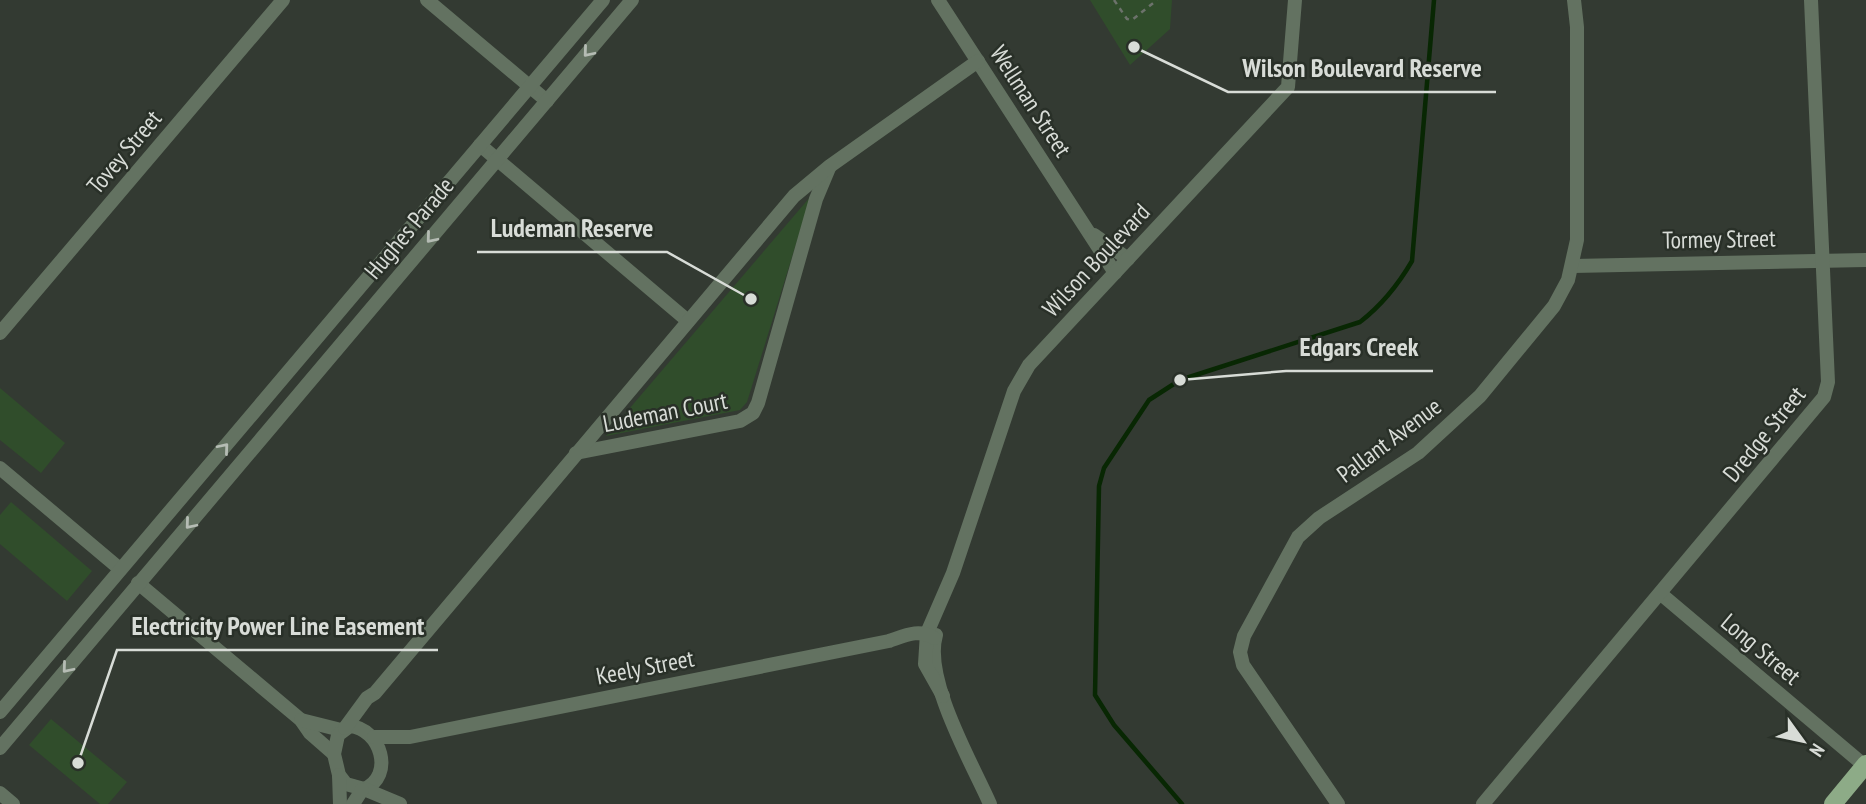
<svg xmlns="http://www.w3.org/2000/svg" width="1866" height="804" font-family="'PT Sans Narrow',sans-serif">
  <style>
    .green { fill: #304d2b }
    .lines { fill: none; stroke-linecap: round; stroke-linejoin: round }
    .stream { stroke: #082703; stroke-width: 4.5 }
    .path { stroke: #6c726b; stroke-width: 2.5; stroke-dasharray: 5 5; stroke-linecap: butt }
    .minor { stroke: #637261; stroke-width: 14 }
    .tertiary { stroke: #637261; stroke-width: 14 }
    .primary { stroke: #8dab87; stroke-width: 18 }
    .oneway { stroke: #b5bcb4 }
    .labels { text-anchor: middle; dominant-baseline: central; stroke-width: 5; stroke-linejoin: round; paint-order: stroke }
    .street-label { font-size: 24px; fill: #d8dcd7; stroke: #293028 }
    .leader { fill: none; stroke: #d8dcd7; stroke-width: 2.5 }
    .callout-dot { fill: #d8dcd7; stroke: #293028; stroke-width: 2.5 }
    .callout-label { font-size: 26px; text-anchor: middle; font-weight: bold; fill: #d8dcd7; stroke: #293028; stroke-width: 5; stroke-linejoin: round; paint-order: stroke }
  </style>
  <rect width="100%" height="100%" fill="#333a32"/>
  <g class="green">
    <path d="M1090,0H1172L1170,29L1130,65Z"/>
    <path d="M811,196L747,402L740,410L606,436Z"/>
    <path d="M0,388L65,443L41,473L0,440Z"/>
    <path d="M11,502L92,571L67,601L0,544V515Z"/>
    <path d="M51,719L127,782L108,804H100L29,745Z"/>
  </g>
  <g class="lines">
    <path class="stream" d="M1182,804L1114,725L1095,695L1099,486L1104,468L1149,400L1180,380L1360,322C1382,305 1398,285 1412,261L1434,0"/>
    <path class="path" d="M1114,0L1127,19L1132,20L1157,0"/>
    <g class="minor">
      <path d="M427,0L547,101"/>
      <path d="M938,0L1115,273"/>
      <path d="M480,145L688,321"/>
      <path d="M1094,235L1128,259"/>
      <path d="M1573,266L1866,260"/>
      <path d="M0,333L283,0"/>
      <path d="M576,453L740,421L753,413L758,403L816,199L829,168"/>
      <path d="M0,468L120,569"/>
      <path d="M138,583L301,720L310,733L334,754"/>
      <path d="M1661,594L1865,766"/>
      <path d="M936,635C923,679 972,763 990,804"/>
      <path d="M943,696L925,664L927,633L953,573L1014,391L1029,365L1288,87L1295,0"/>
      <path d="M301,720L341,730"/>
      <path d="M350,726C381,729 395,776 364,789L346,784L339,775L334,754L338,735Z"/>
      <path d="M345,728L367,698L375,693L794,196L830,166L978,61"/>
      <path d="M374,737H410L889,641C904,636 919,628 934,638"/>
      <path d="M339,775L340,804"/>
      <path d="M364,789L400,804"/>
      <path d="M0,793L13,804"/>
      <path d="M353,804L362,790"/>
      <path d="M1338,804L1243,665L1240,652L1244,636L1298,537L1319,518L1418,453L1480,396L1554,306L1568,280L1577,240V27L1574,0"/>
      <path d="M1483,804L1824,397L1828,382L1811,0"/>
    </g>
    <g class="tertiary">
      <path d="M0,712L603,0"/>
      <path d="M0,748L632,0"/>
    </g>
    <path class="primary" d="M1833,804L1866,764"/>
  </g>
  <defs><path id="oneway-chevron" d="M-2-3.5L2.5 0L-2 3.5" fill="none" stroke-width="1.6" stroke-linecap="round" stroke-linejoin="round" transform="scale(1.75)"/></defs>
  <g class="oneway">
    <use href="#oneway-chevron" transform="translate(588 52) rotate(130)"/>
    <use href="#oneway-chevron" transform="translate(431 238) rotate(130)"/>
    <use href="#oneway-chevron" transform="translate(224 448) rotate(-50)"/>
    <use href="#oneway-chevron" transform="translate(190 524) rotate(130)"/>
    <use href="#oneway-chevron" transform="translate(67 668) rotate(130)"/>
  </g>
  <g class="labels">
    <g class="street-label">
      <text transform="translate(1031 101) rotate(57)">Wellman Street</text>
      <text transform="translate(124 152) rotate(-50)">Tovey Street</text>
      <text transform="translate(409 228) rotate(-50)">Hughes Parade</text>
      <text transform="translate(1719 239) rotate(-1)">Tormey Street</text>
      <text transform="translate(1096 260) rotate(-47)">Wilson Boulevard</text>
      <text transform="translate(665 412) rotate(-11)">Ludeman Court</text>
      <text transform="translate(1764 434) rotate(-51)">Dredge Street</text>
      <text transform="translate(1389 440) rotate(-37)">Pallant Avenue</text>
      <text transform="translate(1761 649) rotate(40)">Long Street</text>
      <text transform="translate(645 667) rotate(-11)">Keely Street</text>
    </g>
  </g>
  <path class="leader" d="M1134 47L1228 92H1496M751 299L667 252H477M1180 380L1286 371H1433M78 763L117 650H438"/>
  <g class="callout-dot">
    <circle cx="1134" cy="47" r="7"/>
    <circle cx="751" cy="299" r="7"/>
    <circle cx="1180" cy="380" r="7"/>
    <circle cx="78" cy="763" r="7"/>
  </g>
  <g class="callout-label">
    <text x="1362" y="77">Wilson Boulevard Reserve</text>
    <text x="572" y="237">Ludeman Reserve</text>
    <text x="1359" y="356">Edgars Creek</text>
    <text x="278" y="635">Electricity Power Line Easement</text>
  </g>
  <g transform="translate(1803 741) rotate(123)" stroke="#293028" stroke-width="5" paint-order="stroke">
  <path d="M0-5L12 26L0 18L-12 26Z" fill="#d8dcd7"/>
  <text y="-10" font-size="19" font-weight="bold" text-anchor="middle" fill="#d8dcd7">N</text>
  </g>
</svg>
